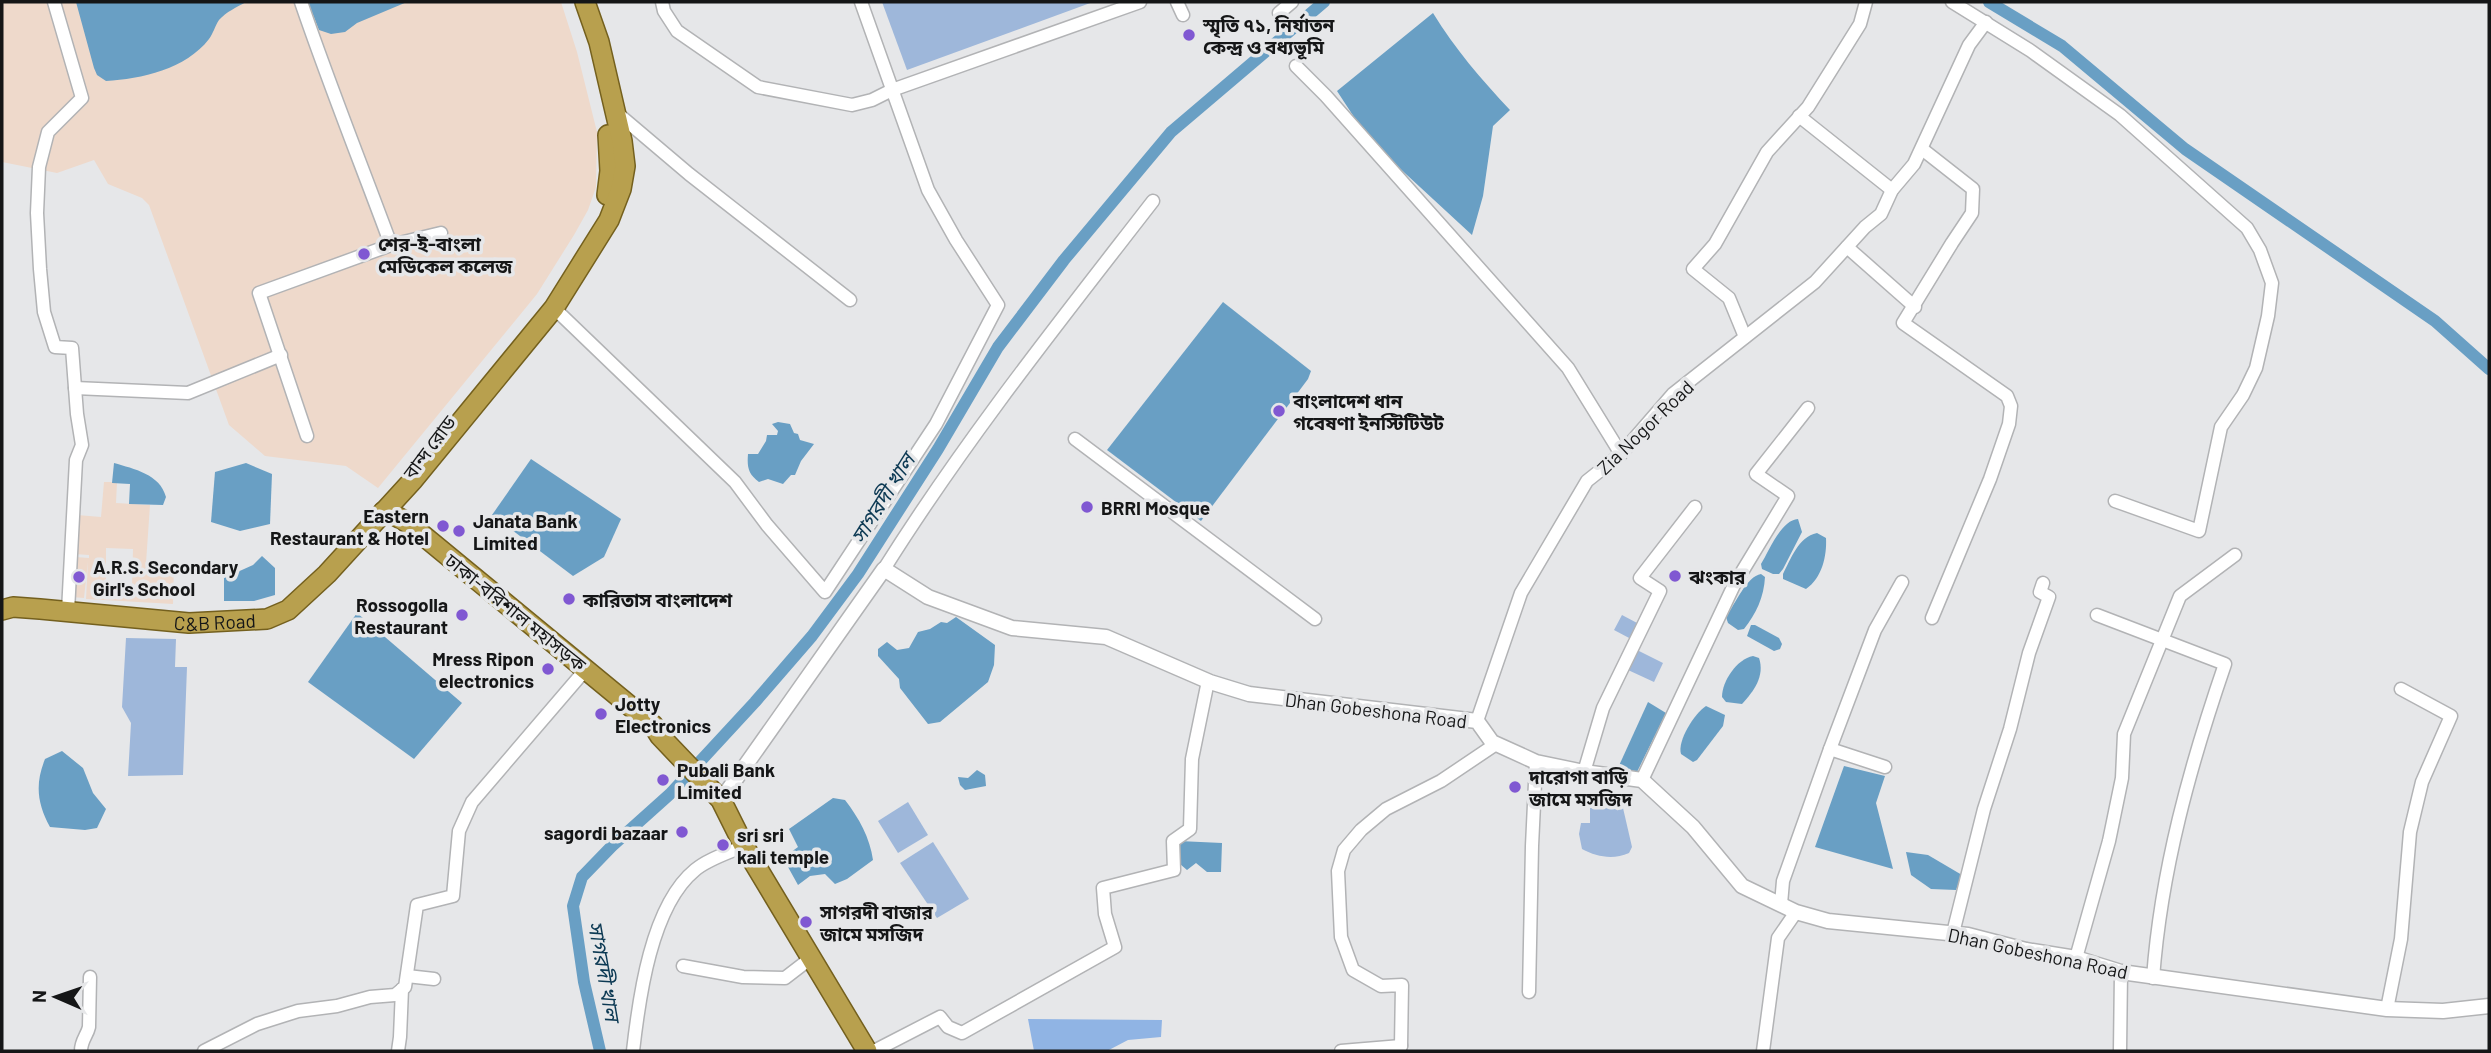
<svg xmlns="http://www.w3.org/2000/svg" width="2491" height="1053" font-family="Barlow,'Noto Sans Bengali',sans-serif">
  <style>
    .education { fill: #eed9cb; fill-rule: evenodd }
    .green { fill: #9eb7da }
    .forest { fill: #90b4e4 }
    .water { fill: #699fc4 }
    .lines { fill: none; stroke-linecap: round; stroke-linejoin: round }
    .canal { stroke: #699fc4; stroke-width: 12 }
    .minor-casing { stroke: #b2b3b5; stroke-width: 15 }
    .tertiary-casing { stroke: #b2b3b5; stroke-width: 17 }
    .trunk-casing { stroke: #74601e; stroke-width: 22 }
    .minor { stroke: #fff; stroke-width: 12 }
    .tertiary { stroke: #fff; stroke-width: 14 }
    .trunk { stroke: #b8a04e; stroke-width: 19 }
    .poi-dot { fill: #8058d2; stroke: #e6e7e9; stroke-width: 2.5 }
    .labels { text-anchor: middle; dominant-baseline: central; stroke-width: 7; stroke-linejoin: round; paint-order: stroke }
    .poi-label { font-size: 19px; font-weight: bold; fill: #151617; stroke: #e6e7e9; text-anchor: start }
    .street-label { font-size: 19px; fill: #151617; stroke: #e6e7e9 }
    .water-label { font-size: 21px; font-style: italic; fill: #0c3953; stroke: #e6e7e9 }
  </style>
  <rect width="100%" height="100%" fill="#e6e7e9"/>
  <g class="education">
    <path d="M2,2H561L577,52L597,132L596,187L588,210L574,235L537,294L378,488L346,466L265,456L229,425L149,205L142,198L108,184L94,160L57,173L2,162Z"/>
    <path d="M104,482H117L116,503L150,505L146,563L174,565L173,604L86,599L88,561L84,598L71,597L75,557L89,558V555L74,554L77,515L101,517ZM106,548L133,549L132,586L106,585Z"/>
  </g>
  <g class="green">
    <path d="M882,2H1093L907,70Z"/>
    <path d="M1622,615L1639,624L1631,639L1614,630Z"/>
    <path d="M126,638L176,639L175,667H187L183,775L128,776L131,723L122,707Z"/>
    <path d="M1637,650L1663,663L1654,682L1628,670Z"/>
    <path d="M1620,799L1626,801L1623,808L1632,847L1629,853C1613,860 1597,857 1582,849L1579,834L1581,823H1590V808L1601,809L1603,803L1618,805Z"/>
    <path d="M908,802L928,835L898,853L878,821Z"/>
    <path d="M933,842L969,899L937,918L900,863Z"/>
  </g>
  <path class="forest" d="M1028,1019L1162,1020L1161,1037L1128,1040L1107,1051H1034Z"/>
  <g class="water">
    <path d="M76,2H246C237,7 226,12 219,20C215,26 213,34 209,39C186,69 141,79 106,81L97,75L94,68Z"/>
    <path d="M308,2H407L357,23L345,32L331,34L319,30Z"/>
    <path d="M1433,13C1455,49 1481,79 1510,110L1493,126L1483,196L1472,235L1369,140L1337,91Z"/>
    <path d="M1223,302L1311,371L1308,379L1201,521L1107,450Z"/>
    <path d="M778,422L790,424L794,433L798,434L800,440L814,444L801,461L795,475H791L783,484L768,479L759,482C748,474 747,467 748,454H758L766,441L767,435H777L778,431L772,424Z"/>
    <path d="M531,459L621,519L604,557L573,576L492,515Z"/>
    <path d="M114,463C134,469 160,474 166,497L163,505L129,504L130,484L112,483Z"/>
    <path d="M246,463L272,474L270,524L240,531L211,522L215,472Z"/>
    <path d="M1798,519L1802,532L1783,569L1779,574H1773L1762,569L1761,564C1769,551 1781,520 1798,519Z"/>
    <path d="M1817,533L1826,538C1827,556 1822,578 1806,589L1783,579V574C1791,559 1798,537 1817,533Z"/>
    <path d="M262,556L275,568V595L254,601H224V578L253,565Z"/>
    <path d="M1761,574L1765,577C1764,597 1756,614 1744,629L1738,630L1728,623L1726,617C1735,604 1747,576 1761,574Z"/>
    <path d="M357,613L462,703L414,759L308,682Z"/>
    <path d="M956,617L995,645L994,665L988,682L940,722L928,724L900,688L899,679L878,656V649L887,642L897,650L909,648L918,632L930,629L941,622L947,623Z"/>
    <path d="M1751,625H1755L1779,638L1782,644L1780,649L1774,651L1747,636Z"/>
    <path d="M1753,656L1759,658C1765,676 1754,691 1742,704L1726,702L1722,697C1722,681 1737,659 1753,656Z"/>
    <path d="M1648,702L1666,713L1636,774L1617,770Z"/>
    <path d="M1706,706L1725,715L1723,726L1697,760L1693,762L1681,754C1677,741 1694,714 1706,706Z"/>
    <path d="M62,751L83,768L93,793L106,809L97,828L85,830L50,827C37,803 35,784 45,759Z"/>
    <path d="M1844,766L1885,776L1876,803L1893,869L1815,847Z"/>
    <path d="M977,770L985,775L986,786L965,790L960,785L958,777L968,778Z"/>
    <path d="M833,798L845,800C859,818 870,838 873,860L847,879L835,884L825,874L810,876L798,885L783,858L798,847L789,829Z"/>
    <path d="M1179,841L1222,843L1221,872H1207L1196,863L1187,870L1180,864Z"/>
    <path d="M1906,852L1928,855L1962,875L1956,890L1931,889L1911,875Z"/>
  </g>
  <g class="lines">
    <g class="canal">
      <path d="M1989,2L2062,46L2185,149L2435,321L2489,369"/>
      <path d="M600,1051L584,982L573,906L582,877L612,846L670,794L755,702L812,636L858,574L938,449L998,347L1064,260L1171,132L1324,2"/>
    </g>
    <g class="minor-casing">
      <g id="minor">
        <path d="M54,2L82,98L48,132L39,167L37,213L40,269L44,312L55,347L72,348L77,414L82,445L76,460L68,611"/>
        <path d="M301,2C329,84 361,164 391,245"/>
        <path d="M662,2L664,11L677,31L758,87L852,105L872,100L892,90L1140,2"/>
        <path d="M1177,2L1183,15"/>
        <path d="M1952,2L2031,51L2120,115L2247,228L2260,250L2272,283L2268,316L2256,368L2243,395L2221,427L2199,531L2115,501"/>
        <path d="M1279,13L1292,2"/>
        <path d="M1296,66L1326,96L1568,368L1621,454"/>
        <path d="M617,113L689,174L850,300"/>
        <path d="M1799,116L1892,190"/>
        <path d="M1922,149L1973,189L1972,213L1952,243L1903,323L2007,396L2011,406L2009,424L1990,479L1932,618"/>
        <path d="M1847,247L1915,307"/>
        <path d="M554,308L735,482L767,525L825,592L936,424L998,305L956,240L928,190L861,2"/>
        <path d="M1745,337L1729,298L1693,269L1715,244L1767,152L1808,107L1860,24L1866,2"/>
        <path d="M75,388L188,393L281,355"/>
        <path d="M307,436L259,293L391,245L441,233"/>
        <path d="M1075,439L1315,619"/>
        <path d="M884,569C965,440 1060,321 1153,201"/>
        <path d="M2097,615L2225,664C2190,766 2161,870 2153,978"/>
        <path d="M1477,721L1521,593L1587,481L1621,454L1673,394L1815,282L1865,227L1881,214L1892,190L1914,164L1969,45L1986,22"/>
        <path d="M1830,749L1885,767"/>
        <path d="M1584,772L1603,708L1660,591L1640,578L1695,507"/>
        <path d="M1642,780L1734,585L1788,496L1756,474L1808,408"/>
        <path d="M1781,904L1783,881L1830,749L1875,630L1902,582"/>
        <path d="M1953,933L1984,809L2010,729L2029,653L2049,597L2040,592L2043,583"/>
        <path d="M2076,958L2109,841L2122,778L2124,734L2180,596L2235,555"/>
        <path d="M683,966L743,977L785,978L811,958"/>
        <path d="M407,976L434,979"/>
        <path d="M1529,992L1532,846L1536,762"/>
        <path d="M2387,1009L2401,939L2410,832L2422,782L2451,716L2401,689"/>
        <path d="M1401,1046L1402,985L1381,986L1353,970L1341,937L1338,871L1344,850L1361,830L1386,809L1441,781L1496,744"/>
        <path d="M81,1051C81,1040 87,1036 89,1027L90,977"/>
        <path d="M204,1051L257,1024L298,1011L337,1006L370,997L395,995L405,987L417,905L453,896L459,831L472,802L580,676"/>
        <path d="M398,1051L400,1037L402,989"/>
        <path d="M633,1051C639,998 651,906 695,870C708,859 728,853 744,846"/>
        <path d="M874,1051L940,1017L948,1027L962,1033L1115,947L1105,914L1103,888L1174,870L1173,841L1190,829L1192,759L1208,681"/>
        <path d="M1341,1051L1401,1046L1399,1050"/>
        <path d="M1763,1051L1778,938L1796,912"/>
        <path d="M2120,1051L2121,972"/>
      </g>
    </g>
    <g class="tertiary-casing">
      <path id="tertiary" d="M721,800L884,569L928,597L1012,628L1106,637L1210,682L1249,694L1477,721L1492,742L1536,762L1584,772L1642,780L1693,827L1742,886L1796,912L1828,921L1968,935L2026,950L2076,958L2121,972L2387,1009L2443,1011L2489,1006"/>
    </g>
    <g class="trunk-casing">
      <g id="trunk">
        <path d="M607,195L610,171L608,135"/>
        <path d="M383,512H389L408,523L653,725L660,736L721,800L744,846L867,1051"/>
        <path id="s1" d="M2,610L13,607L40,609L189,623L267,619L288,610L327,574L413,480L554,308L609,220L621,189L625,166L622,141L599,42L585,2"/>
      </g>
    </g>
    <use href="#minor" class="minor"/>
    <use href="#tertiary" class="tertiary"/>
    <use href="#trunk" class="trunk"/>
  </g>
  <g class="poi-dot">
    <circle cx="1189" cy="35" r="7"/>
    <circle cx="364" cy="254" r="7"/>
    <circle cx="1279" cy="411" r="7"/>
    <circle cx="1087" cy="507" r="7"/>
    <circle cx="443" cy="526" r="7"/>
    <circle cx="459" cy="531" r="7"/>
    <circle cx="1675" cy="576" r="7"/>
    <circle cx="79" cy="577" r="7"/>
    <circle cx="569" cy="599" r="7"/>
    <circle cx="462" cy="615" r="7"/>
    <circle cx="548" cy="669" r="7"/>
    <circle cx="601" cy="714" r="7"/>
    <circle cx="663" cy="780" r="7"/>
    <circle cx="1515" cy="787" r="7"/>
    <circle cx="682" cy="832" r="7"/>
    <circle cx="723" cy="845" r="7"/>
    <circle cx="806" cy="922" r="7"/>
  </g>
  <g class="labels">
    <g class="poi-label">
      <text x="1203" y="24">স্মৃতি ৭১, নির্যাতন<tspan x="1203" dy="22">কেন্দ্র ও বধ্যভূমি</tspan></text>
      <text x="378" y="243">শের-ই-বাংলা<tspan x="378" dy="22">মেডিকেল কলেজ</tspan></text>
      <text x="1293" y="400">বাংলাদেশ ধান<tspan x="1293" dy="22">গবেষণা ইনস্টিটিউট</tspan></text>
      <text x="1101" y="507">BRRI Mosque</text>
      <text x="429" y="515" text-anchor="end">Eastern<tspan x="429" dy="22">Restaurant &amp; Hotel</tspan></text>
      <text x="473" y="520">Janata Bank<tspan x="473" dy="22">Limited</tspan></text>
      <text x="93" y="566">A.R.S. Secondary<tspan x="93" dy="22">Girl's School</tspan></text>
      <text x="1689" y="576">ঝংকার</text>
      <text x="583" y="599">কারিতাস বাংলাদেশ</text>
      <text x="448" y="604" text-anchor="end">Rossogolla<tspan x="448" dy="22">Restaurant</tspan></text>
      <text x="534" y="658" text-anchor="end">Mress Ripon<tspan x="534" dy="22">electronics</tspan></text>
      <text x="615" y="703">Jotty<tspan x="615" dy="22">Electronics</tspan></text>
      <text x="677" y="769">Pubali Bank<tspan x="677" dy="22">Limited</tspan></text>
      <text x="1529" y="776">দারোগা বাড়ি<tspan x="1529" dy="22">জামে মসজিদ</tspan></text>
      <text x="668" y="832" text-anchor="end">sagordi bazaar</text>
      <text x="737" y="834">sri sri<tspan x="737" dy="22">kali temple</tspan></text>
      <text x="820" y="911">সাগরদী বাজার<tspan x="820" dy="22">জামে মসজিদ</tspan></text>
    </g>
    <g class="street-label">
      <text transform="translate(1645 427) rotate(-44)">Zia Nogor Road</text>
      <text transform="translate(429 447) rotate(-53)">বান্দ রোড</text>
      <text transform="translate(516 612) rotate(39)">ঢাকা-বরিশাল মহাসড়ক</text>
      <text stroke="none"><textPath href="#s1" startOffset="214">C&amp;B Road</textPath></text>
      <text transform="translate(1376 710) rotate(7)">Dhan Gobeshona Road</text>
      <text transform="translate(2038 953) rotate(12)">Dhan Gobeshona Road</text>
    </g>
    <g class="water-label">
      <text transform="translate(882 498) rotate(-58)">সাগরদী খাল</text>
      <text transform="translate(605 971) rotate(80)">সাগরদী খাল</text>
    </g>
  </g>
  <rect width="2491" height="1053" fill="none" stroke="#151617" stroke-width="7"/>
  <g transform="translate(56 997) rotate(272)" stroke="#e6e7e9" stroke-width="5" paint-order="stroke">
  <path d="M0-5L12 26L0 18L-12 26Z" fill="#151617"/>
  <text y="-10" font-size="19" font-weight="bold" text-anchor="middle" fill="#151617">N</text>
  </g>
</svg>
